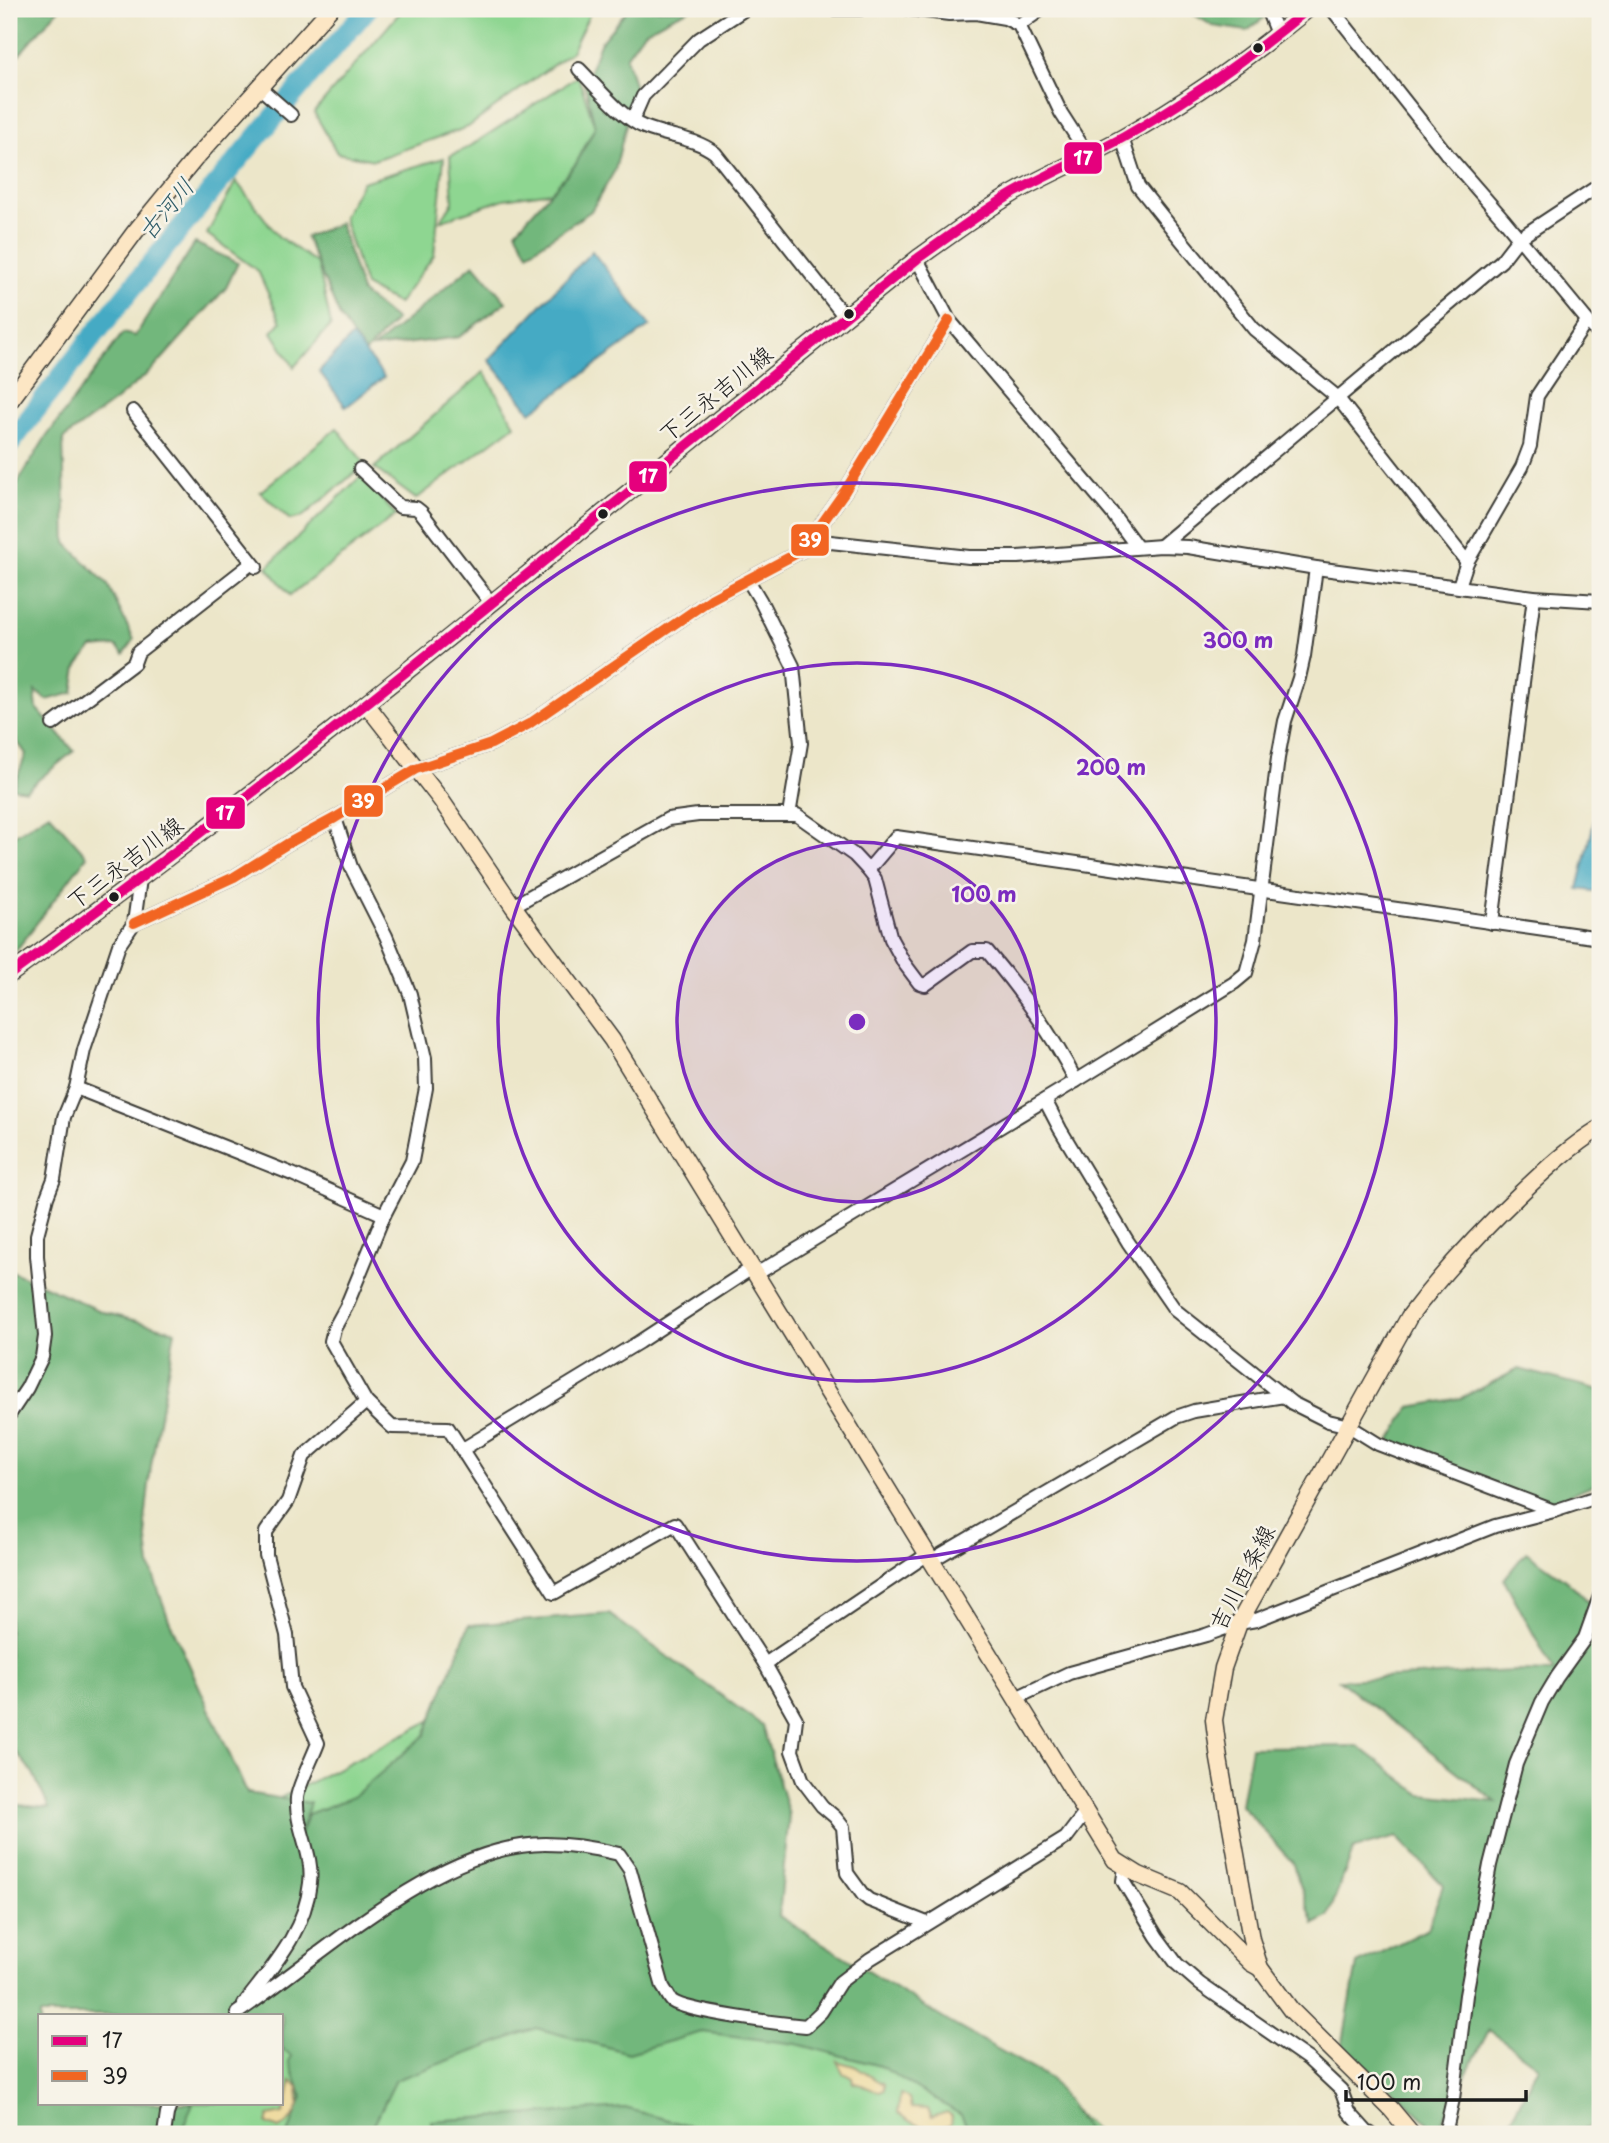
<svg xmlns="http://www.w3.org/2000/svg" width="1609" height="2143" font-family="'Playpen Sans','Klee One',sans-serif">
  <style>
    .green { fill: #8ed691; stroke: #557956; stroke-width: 2; fill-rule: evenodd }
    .forest { fill: #72b77b; stroke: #476a4c; stroke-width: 2 }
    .sand { fill: #eeda9e; stroke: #857b5d; stroke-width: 2 }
    .water { fill: #44aac4; stroke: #306370; stroke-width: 2 }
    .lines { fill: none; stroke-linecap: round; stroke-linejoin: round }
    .river { stroke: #44aac4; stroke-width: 21 }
    .street-casing { stroke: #3b3a36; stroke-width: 16 }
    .secondary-casing { stroke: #3b3a36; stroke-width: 19 }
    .street { stroke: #fff; stroke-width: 12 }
    .secondary { stroke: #fce6c4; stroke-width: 16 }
    .bus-1-casing { stroke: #f7f3e8; stroke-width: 16 }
    .bus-2-casing { stroke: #f7f3e8; stroke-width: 16 }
    .bus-1 { stroke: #e5007d; stroke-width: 10 }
    .bus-2 { stroke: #f26522; stroke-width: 10 }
    .ring { fill: none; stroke: #7b2cbf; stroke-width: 3.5 }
    .bus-dot { fill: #1c1c1c; stroke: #f7f3e8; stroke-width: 2.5 }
    .labels { text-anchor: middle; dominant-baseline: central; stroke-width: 5; stroke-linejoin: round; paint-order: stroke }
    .street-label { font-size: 23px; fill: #1c1c1c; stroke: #f7f3e8 }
    .water-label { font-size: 24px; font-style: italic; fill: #2e5c68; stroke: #f7f3e8 }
    .centre { fill: #7b2cbf; stroke: #f7f3e8; stroke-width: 3.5 }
    .ring-label { font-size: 21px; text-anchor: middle; font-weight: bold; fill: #7b2cbf; stroke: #f7f3e8; stroke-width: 5; stroke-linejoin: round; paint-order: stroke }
    .line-badge { stroke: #f7f3e8; stroke-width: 2.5 }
    .badge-label { font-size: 19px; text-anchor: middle; font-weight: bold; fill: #fff }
  </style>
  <rect width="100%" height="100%" fill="#f7f3e8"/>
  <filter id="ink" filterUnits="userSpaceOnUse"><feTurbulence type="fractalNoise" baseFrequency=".0143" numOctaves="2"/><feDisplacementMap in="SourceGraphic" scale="14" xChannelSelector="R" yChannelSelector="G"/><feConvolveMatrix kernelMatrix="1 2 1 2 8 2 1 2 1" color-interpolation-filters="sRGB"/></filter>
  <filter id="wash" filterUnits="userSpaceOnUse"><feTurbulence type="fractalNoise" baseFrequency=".00686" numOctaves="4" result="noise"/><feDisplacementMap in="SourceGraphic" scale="28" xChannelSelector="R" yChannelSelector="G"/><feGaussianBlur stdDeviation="1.57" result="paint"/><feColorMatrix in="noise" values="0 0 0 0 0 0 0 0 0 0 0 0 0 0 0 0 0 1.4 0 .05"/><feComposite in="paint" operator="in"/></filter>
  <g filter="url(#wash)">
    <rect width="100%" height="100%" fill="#ece6c9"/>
    <g class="green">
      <path d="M403,9H592L571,52L468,127L374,160L337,153L314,112Z"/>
      <path d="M578,76L595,127L576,164L551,192L504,199L440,221L453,202L450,156L467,148Z"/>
      <path d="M444,158L434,255L398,304L365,286L343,217L362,182Z"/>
      <path d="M236,181L278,236L318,264L331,325L294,367L272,332L281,322L258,271L207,234Z"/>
      <path d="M484,372L515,425L416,499L374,468Z"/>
      <path d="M337,428L365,464L302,517L290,520L260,492Z"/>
      <path d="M361,476L396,515L290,595L267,567Z"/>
      <path d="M507,1681L771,1966L1036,2082L1101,2134H9V1938ZM40,2015H282V2103H40Z"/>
    </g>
    <g class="forest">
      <path d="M9,9H59L9,66Z"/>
      <path d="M628,9H690L666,20L644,32L626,57L635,88L615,170L591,211L528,253L516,231L576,164L595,127L585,84L600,43Z"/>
      <path d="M1185,9H1261L1264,18L1247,31L1213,26Z"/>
      <path d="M340,223L362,293L396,320L365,353L340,317L306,237Z"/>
      <path d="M195,243L238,263L226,288L154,368L115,401L63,439L66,543L108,585L134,640L124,654L116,646L92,648L77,667L73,693L47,700L35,691L37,709L74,751L26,790L13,788L26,754L9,730V497L44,440L123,333L135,336Z"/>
      <path d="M474,264L506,302L459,337L373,348Z"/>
      <path d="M49,813L87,856L9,960V839Z"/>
      <path d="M9,1270L103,1312L175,1331L151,1466L145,1522L150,1566L169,1620L247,1793L310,1803L298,1839L308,1814L353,1797L425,1735L469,1625L609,1614L762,1725L789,1815L779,1916L949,2022L1051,2079L1090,2134H971L961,2115L880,2066L797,2044L702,2032L629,2053L536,2028L396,2080L369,2134H288L302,2097L289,2061L292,2056L282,2049V2015H40V2103H193L183,2128L188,2134H9V1804L49,1808L33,1773L9,1744Z"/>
      <path d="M1519,1369L1600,1390V1482L1541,1506L1390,1441L1410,1407L1461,1398Z"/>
      <path d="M1526,1552L1572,1585L1600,1613V2121L1573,2134H1504L1538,2066L1489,2030L1437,2131L1401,2097L1342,2047L1357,1964L1428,1929L1443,1885L1397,1837L1354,1848L1328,1917L1314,1924L1292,1862L1241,1805L1251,1747L1358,1746L1421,1794L1496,1802L1339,1680L1514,1671L1554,1672L1504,1579Z"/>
      <path d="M625,2108L719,2134H436L431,2121Z"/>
    </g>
    <g class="sand">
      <path d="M837,2061C844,2064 853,2064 859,2069C867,2074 875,2080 884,2084V2090L880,2092C870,2090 863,2084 853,2083L852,2078L843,2073Z"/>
      <path d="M291,2081L298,2087C298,2091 299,2095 299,2100C300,2113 289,2122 279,2129L267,2124L269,2116L283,2113L288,2101Z"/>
      <path d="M900,2094L909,2098L911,2108L928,2109L932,2117L947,2112L952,2116L951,2125C930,2132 914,2126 898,2113Z"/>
    </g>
    <g class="water">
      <path d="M592,251L650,326L531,412L489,360Z"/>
      <path d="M352,336L384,377L346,407L319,371Z"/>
      <path d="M1600,797V892L1578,889Z"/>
    </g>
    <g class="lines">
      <path class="river" d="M9,445C122,295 244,151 367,9"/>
    </g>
  </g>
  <g filter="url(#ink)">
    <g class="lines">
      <g class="street-casing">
        <g id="street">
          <path d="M834,9H860"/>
          <path d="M909,9L949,14L976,13L1005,18L1019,25L1061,113L1088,155"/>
          <path d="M1267,9L1277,34"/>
          <path d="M1332,9L1450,158L1505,221L1600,336"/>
          <path d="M1019,25L1042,9"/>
          <path d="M579,69C595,85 623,119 644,127C668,137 694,137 715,153L845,317"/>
          <path d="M259,87L291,115"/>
          <path d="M633,119L643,96L699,39L745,9"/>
          <path d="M1122,138L1138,186L1174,231L1254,329L1337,397L1467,562"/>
          <path d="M917,259L949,320L1112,513L1137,547"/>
          <path d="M133,411L256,567"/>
          <path d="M360,469L400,507L416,508L421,512L491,603"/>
          <path d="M812,540L969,557H1018L1161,546L1188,547L1316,568L1534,597L1600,601"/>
          <path d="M1161,546L1501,261L1518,239L1600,185"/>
          <path d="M748,580L760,600L793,666L801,743L789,815"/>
          <path d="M1459,586L1467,562L1522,467L1530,446L1537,396L1587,321"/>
          <path d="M53,724L134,663L138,652L252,563"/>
          <path d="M335,818L351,867L386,936L410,994L425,1058L426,1088L412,1161L384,1215L346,1307L334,1329L331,1341L366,1402L392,1427L448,1428L554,1593L675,1524L765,1664L796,1719L792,1751L803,1781L822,1806L835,1817L843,1827L847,1873L863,1895L869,1900L927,1923"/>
          <path d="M868,870L896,837L1600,938"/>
          <path d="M513,906L668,819L698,815H797L854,855L868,870L875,879L891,939L904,963L919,983L925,985L972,951H987C1019,989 1054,1037 1076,1081"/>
          <path d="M134,923L234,877L287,844L335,818L416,769L491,744L529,724L711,599L803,550L845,491L949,320"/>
          <path d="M1492,923L1534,597"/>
          <path d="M76,1088L292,1174L384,1215"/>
          <path d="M1045,1100L1060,1129L1128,1242L1175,1310L1292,1403L1328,1421L1349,1426L1378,1444L1554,1511"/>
          <path d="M9,1415L27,1388L42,1357L45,1336L37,1256V1235L47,1197L54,1179L64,1117L76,1088L84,1050L119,945L134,923L140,879"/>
          <path d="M463,1449L639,1342L746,1272L763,1270L1076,1081L1234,983L1246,973L1255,940L1278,758L1285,721L1299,678L1304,656L1316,568"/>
          <path d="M932,1560L1176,1417L1194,1411L1284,1396"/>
          <path d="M765,1664L928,1554"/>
          <path d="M1016,1698L1069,1673L1206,1635L1239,1623L1256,1620L1495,1526L1554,1511L1600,1496"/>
          <path d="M1125,1868L1123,1881L1157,1937L1177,1964L1200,1984L1308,2059L1341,2090L1349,2112L1367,2132L1371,2134"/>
          <path d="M244,2004C272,1967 305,1932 310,1883C314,1854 295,1827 297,1798C298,1786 313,1757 318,1743L292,1687L287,1635L266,1555V1532L288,1501L304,1456L366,1402"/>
          <path d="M237,2013C324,1955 437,1845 545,1844C568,1844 598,1849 619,1854L630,1870L663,1987C666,1991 669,1998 672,2001C687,2012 783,2024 806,2026L821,2012L840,1982L870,1959L1066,1838L1085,1813"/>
          <path d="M164,2134L167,2114L171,2103"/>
          <path d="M1445,2134L1453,2099L1466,1995L1490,1865L1516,1764L1542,1702L1557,1677L1585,1638L1600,1596"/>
        </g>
      </g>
      <g class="secondary-casing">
        <g id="secondary">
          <path d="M9,402L135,232L194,160L330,9"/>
          <path d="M366,704L441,800L513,906L612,1040L1115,1860L1139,1875L1180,1892L1251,1963L1260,1968"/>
          <path d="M9,975C322,749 616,500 917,259C949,236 980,213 1014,193C1050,173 1088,157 1124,137C1189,100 1250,57 1308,9"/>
          <path d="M1412,2134L1391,2109L1291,2010L1260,1968L1251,1939L1219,1759L1214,1720L1223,1668L1239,1623L1409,1317C1443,1272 1480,1232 1521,1193C1546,1169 1571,1146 1600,1128"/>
        </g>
      </g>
      <use href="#street" class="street"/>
      <use href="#secondary" class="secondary"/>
      <g class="bus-1-casing">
        <path id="bus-1" d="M9,975C322,749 616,500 917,259C949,236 980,213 1014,193C1050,173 1088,157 1124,137C1189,100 1250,57 1308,9"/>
      </g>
      <g class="bus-2-casing">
        <path id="bus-2" d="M134,923L234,877L287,844L335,818L416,769L491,744L529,724L711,599L803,550L845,491L949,320"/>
      </g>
      <use href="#bus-1" class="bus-1"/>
      <use href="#bus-2" class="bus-2"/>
    </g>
  </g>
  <circle cx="857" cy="1022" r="180" fill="#7b2cbf" fill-opacity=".12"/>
  <g class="ring">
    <circle cx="857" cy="1022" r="180"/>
    <circle cx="857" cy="1022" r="359"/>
    <circle cx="857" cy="1022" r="539"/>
  </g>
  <g class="bus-dot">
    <circle cx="1258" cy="48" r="6"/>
    <circle cx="849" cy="314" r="6"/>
    <circle cx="603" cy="514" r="6"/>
    <circle cx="114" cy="897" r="6"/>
  </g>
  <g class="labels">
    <g class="street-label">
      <text transform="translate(715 393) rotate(-39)">下三永吉川線</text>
      <text transform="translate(124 862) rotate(-37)">下三永吉川線</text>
      <text transform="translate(1241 1577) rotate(-63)">吉川西条線</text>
    </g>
    <g class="water-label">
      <text transform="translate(165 208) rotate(-50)">古河川</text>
    </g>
  </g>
  <circle cx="857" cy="1022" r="10" class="centre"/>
  <g class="ring-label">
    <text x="1238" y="648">300 m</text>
    <text x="1111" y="775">200 m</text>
    <text x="984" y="902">100 m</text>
  </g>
  <g class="line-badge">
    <rect x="1063" y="141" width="40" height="34" rx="7" fill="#e5007d"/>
    <rect x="628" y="460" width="40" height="33" rx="7" fill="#e5007d"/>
    <rect x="790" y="523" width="40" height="34" rx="7" fill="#f26522"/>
    <rect x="343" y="784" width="41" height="34" rx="7" fill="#f26522"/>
    <rect x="205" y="796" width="41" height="34" rx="7" fill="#e5007d"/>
  </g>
  <g class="badge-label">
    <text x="1083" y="165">17</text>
    <text x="648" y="483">17</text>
    <text x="810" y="547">39</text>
    <text x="363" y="808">39</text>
    <text x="225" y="820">17</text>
  </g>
  <rect width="1609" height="2143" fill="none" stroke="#f7f3e8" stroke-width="35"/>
  <rect x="38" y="2014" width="245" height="91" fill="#f7f3e8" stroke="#9f9d96" stroke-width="2"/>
  <rect x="52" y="2036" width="35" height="10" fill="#e5007d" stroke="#9f9d96" stroke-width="2"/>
  <text x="102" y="2048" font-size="21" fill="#1c1c1c">17</text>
  <rect x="52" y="2071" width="35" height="10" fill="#f26522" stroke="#9f9d96" stroke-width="2"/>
  <text x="102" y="2084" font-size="21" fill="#1c1c1c">39</text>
  <path d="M1346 2090v10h180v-10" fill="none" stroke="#1c1c1c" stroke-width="3.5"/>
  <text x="1357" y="2090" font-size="21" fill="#1c1c1c" stroke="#f7f3e8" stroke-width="5" paint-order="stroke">100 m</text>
</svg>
